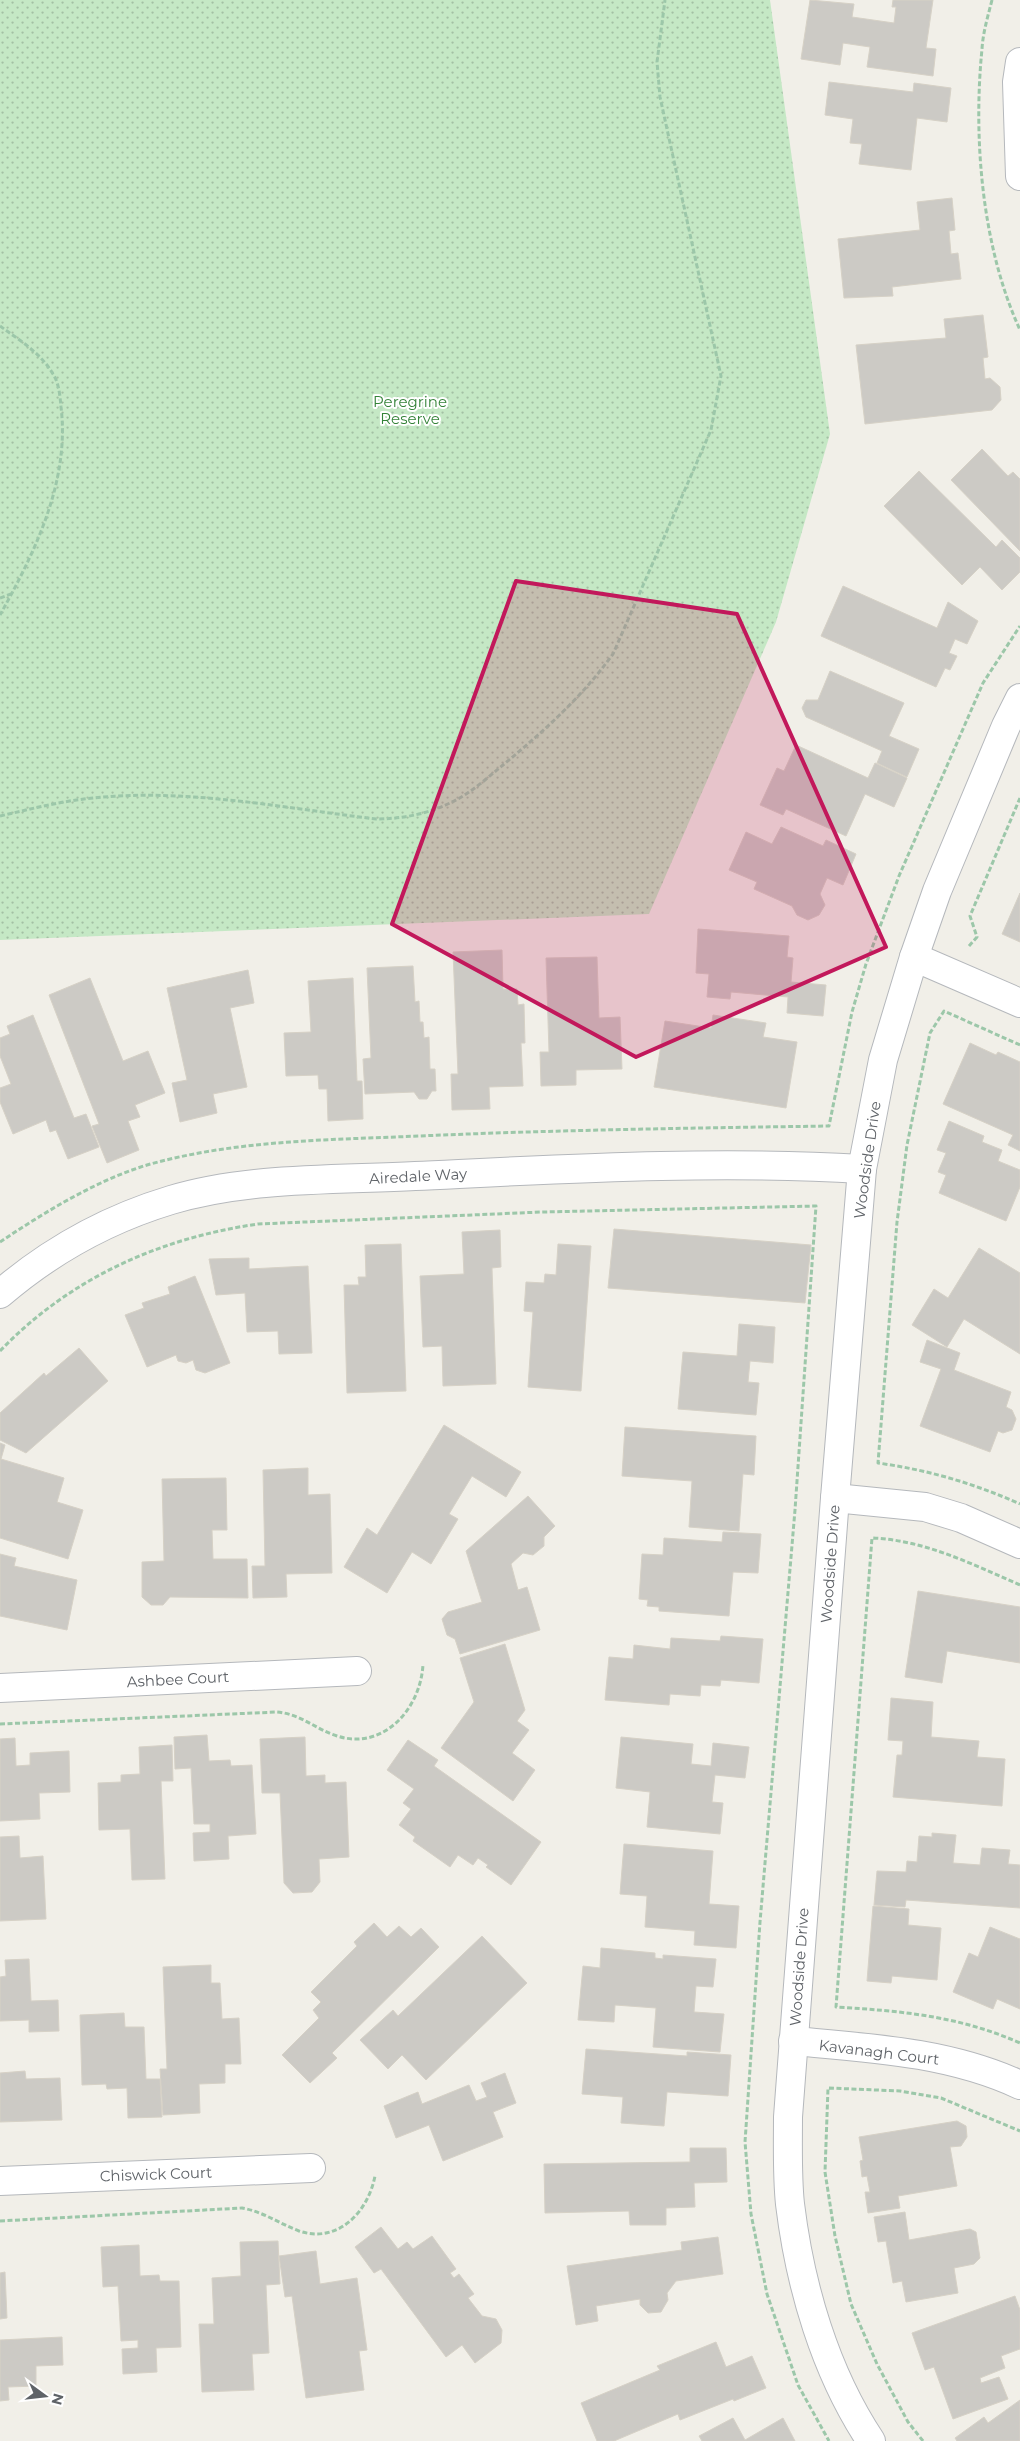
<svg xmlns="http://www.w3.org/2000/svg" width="1020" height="2441" font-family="Montserrat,sans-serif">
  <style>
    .park { fill: url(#park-dots) }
    .building { fill: #cccac5; stroke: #d6d1c6 }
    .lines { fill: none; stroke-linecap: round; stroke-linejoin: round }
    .minor-casing { stroke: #b5b8bc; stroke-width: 30 }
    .path { stroke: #9cc7a9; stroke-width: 3; stroke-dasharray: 5 2.5; stroke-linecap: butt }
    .minor { stroke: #fff; stroke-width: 28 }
    .marked { fill: #c2185b; fill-opacity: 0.2; stroke: #c2185b; stroke-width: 4; stroke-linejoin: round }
    .labels { text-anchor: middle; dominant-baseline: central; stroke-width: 4; stroke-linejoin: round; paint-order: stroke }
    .park-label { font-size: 15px; fill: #348238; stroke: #fff }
    .street-label { font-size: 15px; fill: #5f6368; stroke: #fff }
  </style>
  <defs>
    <pattern id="park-dots" width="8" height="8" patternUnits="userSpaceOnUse" patternTransform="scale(1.25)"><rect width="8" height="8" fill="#c5e8c5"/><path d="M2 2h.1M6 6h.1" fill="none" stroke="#a3c0a4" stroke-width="1.8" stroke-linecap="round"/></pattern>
  </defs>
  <rect width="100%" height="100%" fill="#f1efe8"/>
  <path class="park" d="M0,0H770L830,434L776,622L649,914L0,940Z"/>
  <g class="building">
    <path d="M810,0L854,4L852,17L894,23L896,7H892L893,0H933L926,48L936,49L933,76L867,67L870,47L843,43L840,65L801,59Z"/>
    <path d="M829,82L913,92L914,83L951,88L947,122L917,118L911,170L859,164L862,144L850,143L853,119L825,115Z"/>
    <path d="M952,198L955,230L949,231L951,254L958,253L961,279L892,287L893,296L844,298L838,239L920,230L917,202Z"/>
    <path d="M983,315L988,357L983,358L985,379L990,378L1000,387L1001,400L992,410L865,424L856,345L946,338L944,319Z"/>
    <path d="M982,449L1008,476L1013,472L1020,479V551L951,480Z"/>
    <path d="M919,471L996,547L1002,540L1020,558V572L1002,590L980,567L962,585L884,506Z"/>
    <path d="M843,586L937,628L948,602L978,621L967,644L955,639L949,653L957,656L950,670L945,668L936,687L821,636Z"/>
    <path d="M830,671L904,703L889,736L919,749L907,777L877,763L882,751L806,717L802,708L806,700H818Z"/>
    <path d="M796,745L868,778L875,763L907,778L894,807L865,794L846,836L786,809L783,815L760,805L777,768L784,771Z"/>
    <path d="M781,827L823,846L826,840L856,854L843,885L827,878L820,894L825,905L819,915L808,920L797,915L792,906L754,889L757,882L729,870L746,832L772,844Z"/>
    <path d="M1020,893V942L1002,934Z"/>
    <path d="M698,929L789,936L787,957L793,958L791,982L826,985L823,1016L787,1013L788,997L731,992L730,999L707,997L709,974L696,973Z"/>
    <path d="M502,950L503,989H517L518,1005L524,1004L525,1043H521L523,1086L489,1087L490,1109L452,1110L451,1074H458L453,952Z"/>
    <path d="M597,957L599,1018L620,1017L622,1069L576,1070V1085L541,1086L540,1052H549L546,958Z"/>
    <path d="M413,966L415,1002L419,1001L420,1022H423L424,1038L429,1037L430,1069H435L436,1091H432L427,1099H419L414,1092L365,1094L363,1059L371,1058L367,968Z"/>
    <path d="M248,970L254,1003L230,1008L247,1087L213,1094L217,1113L180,1122L172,1083L187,1080L167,988Z"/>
    <path d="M90,978L123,1061L148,1051L165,1093L135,1105L140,1117L128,1121L139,1150L107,1163L92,1126L99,1124L49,995Z"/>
    <path d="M353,978L357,1081H362L363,1119L328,1121L327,1089H319L318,1075L286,1076L284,1033L311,1032L308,981Z"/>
    <path d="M33,1015L74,1118L86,1114L99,1147L68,1159L56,1130L50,1132L46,1120L13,1134L0,1102V1088L11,1084L0,1056V1038L10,1034L7,1026Z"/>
    <path d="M713,1015L766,1023L763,1037L797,1042L786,1108L654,1087L665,1021L711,1028Z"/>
    <path d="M970,1043L996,1055L998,1052L1020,1062V1151L1008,1145L1013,1135L943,1104Z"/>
    <path d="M949,1121L984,1136L982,1142L1002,1150L998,1161L1020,1170V1187L1006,1221L939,1193L946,1175L938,1172L946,1153L937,1150Z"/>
    <path d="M614,1229L811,1245L805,1303L608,1288Z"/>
    <path d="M500,1230L501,1267L492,1268L496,1384L443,1386L442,1346L423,1347L420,1276L464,1274L462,1232Z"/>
    <path d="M401,1244L406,1391L347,1393L344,1285H359L358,1277H366L365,1245Z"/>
    <path d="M558,1244L591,1246L581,1391L528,1387L533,1312L524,1311L526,1282L544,1283L545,1274L556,1275Z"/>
    <path d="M979,1248L1020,1273V1354L964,1319L947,1347L912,1325L934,1289L948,1298Z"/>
    <path d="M249,1258V1269L308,1266L312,1353L279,1354L278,1331L247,1332L245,1293L216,1295L209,1259Z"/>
    <path d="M195,1276L230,1363L205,1373L196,1370L193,1360L186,1363L178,1361L176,1355L147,1367L125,1315L144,1308L142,1303L170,1294L168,1287Z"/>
    <path d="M739,1324L775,1327L773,1363L750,1361L748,1382L759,1383L756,1415L678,1409L683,1352L737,1356Z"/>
    <path d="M927,1340L960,1353L954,1370L1011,1392L1006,1407L1012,1410L1016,1419L1012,1430L1003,1433L998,1431L990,1452L920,1426L941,1369L920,1362Z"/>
    <path d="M79,1348L108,1381L26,1453L0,1440V1413L44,1373L46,1376Z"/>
    <path d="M444,1425L521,1472L506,1497L472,1476L449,1514L458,1519L431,1564L412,1552L387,1593L344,1567L367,1528L377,1535Z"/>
    <path d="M625,1427L756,1436L754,1475L743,1474L739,1531L689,1527L692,1481L622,1476Z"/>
    <path d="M0,1443L5,1445L1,1459L64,1478L57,1502L83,1510L68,1559L0,1538Z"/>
    <path d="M308,1468V1495L330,1494L332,1573L286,1574L287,1597L253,1598L252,1566H265L263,1470Z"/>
    <path d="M226,1478L227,1530H212L213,1559H247L248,1598L170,1597L163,1605H151L142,1597V1562L164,1561L162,1479Z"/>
    <path d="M528,1496L555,1526L544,1537V1546L533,1555L523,1553L511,1564L518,1590L527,1587L540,1630L460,1654L455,1639L447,1635L442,1619L448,1612L482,1602L466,1551Z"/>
    <path d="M723,1532L761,1534L758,1573L733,1572L729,1616L659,1611V1607L647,1606L648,1600L639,1599L642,1554L663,1555L664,1538L722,1542Z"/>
    <path d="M0,1554L16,1558L14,1566L77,1580L67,1630L0,1616Z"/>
    <path d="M918,1591L1020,1607V1663L947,1651L942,1683L905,1677Z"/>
    <path d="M721,1636L763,1639L759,1683L721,1680L720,1686L701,1685L700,1696L670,1694L669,1705L605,1700L609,1657L633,1659L634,1645L670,1649L671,1638L720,1641Z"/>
    <path d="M505,1644L525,1710L517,1721L529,1730L512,1753L535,1770L513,1801L441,1748L474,1702L460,1658Z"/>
    <path d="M891,1698L933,1702L931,1737L979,1741L977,1757L1005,1759L1002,1806L893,1797L897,1755H902L903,1741L888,1740Z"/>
    <path d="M207,1735L209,1761L230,1760L231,1766L252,1765L256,1834L228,1836L229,1859L194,1861L193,1833L210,1832V1824H194L191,1768L175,1769L174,1737Z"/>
    <path d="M305,1737L306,1776L325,1775V1783L346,1782L349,1857L319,1859L320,1882L312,1892L293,1893L284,1883L280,1793H262L260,1739Z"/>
    <path d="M621,1737L693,1744L691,1764L711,1766L713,1743L749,1747L745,1778L715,1775L712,1802L723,1803L720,1834L647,1827L650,1792L616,1788Z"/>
    <path d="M15,1738L16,1766L30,1765V1753L69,1751L70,1792L39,1793L40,1819L0,1821V1739Z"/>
    <path d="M408,1740L438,1760L434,1766L541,1842L511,1885L486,1867L488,1865L478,1858L473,1865L458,1855L450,1867L413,1841L415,1837L399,1825L411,1809L403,1803L414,1789L387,1770Z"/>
    <path d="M172,1745L173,1781H161L165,1879L132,1880L130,1829L99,1830L98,1783L121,1782V1775L140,1774L139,1747Z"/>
    <path d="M932,1833L956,1835L953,1863L980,1865L982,1848L1010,1850L1008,1864L1020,1865V1908L906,1900L905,1907L874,1905L877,1871L906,1872L907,1861L917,1862L919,1836L932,1837Z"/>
    <path d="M19,1836L20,1858L43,1856L46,1919L0,1921V1837Z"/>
    <path d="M624,1844L713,1851L709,1904L739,1906L736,1948L694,1945L695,1931L645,1927L647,1896L620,1894Z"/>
    <path d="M873,1906L909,1909L908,1925L941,1928L937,1980L892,1976L891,1983L867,1981Z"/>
    <path d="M374,1923L387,1937L399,1926L411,1937L421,1928L439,1947L332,2053L337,2058L310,2083L282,2055L319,2018L313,2010L321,2002L311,1992L357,1946L354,1942Z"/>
    <path d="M990,1927L1020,1939V2009L997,1999L993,2009L953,1992L969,1953L978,1957Z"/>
    <path d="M482,1936L527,1983L426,2080L402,2055L388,2069L360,2040L393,2010L398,2016Z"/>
    <path d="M601,1948L655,1953V1958L663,1959V1955L716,1959L713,1987L696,1986L694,2012L724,2014L720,2052L653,2047L656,2008L615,2005L614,2022L578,2020L583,1966L600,1968Z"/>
    <path d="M29,1959L31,2001L58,2000L59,2031L29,2032V2020L0,2021V1977L6,1976L5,1960Z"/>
    <path d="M211,1965V1983H220L222,2019L239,2018L241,2064H225V2083L199,2084L200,2113L163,2115L160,2069H167L163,1967Z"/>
    <path d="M124,2013L125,2027H144L146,2079H160L162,2117L128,2118L127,2088L107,2089L106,2084L82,2085L80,2015Z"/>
    <path d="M586,2049L687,2056V2052L731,2055L728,2096L667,2092L664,2126L621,2123L623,2097L582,2094Z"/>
    <path d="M25,2071L26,2079L60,2078L62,2120L0,2122V2073Z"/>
    <path d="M505,2073L516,2103L493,2112L503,2137L443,2161L429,2125L396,2138L384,2106L418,2092L422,2104L469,2085L476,2101L487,2097L481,2083Z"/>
    <path d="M957,2121L966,2126L967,2137L961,2146L950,2147L957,2186L898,2196L900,2208L868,2213L865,2192H870L867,2176L862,2177L860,2161L863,2160L859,2137Z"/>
    <path d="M690,2148H726L727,2182L694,2183L695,2207L666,2208V2225H630L629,2211L545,2213L544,2164L690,2162Z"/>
    <path d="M905,2212L909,2240L970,2229L976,2232L980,2258L974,2264L954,2268L958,2293L906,2302L902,2281L893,2283L886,2241L878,2242L874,2217Z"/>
    <path d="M381,2227L398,2249L407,2242L413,2249L432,2236L456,2269L450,2273L454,2278L459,2274L474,2294L468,2298L482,2316L496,2319L502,2330L501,2343L475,2363L462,2345L446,2357L381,2269L374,2273L355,2247Z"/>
    <path d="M718,2237L723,2274L676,2281L667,2293L668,2300L661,2312L648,2313L640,2305V2299L596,2306L598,2321L576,2325L567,2266L682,2250L681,2242Z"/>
    <path d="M278,2241L280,2284L266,2285L269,2353L252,2354L254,2390L202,2392L199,2324H214L212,2278L241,2276L240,2242Z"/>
    <path d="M139,2245L140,2276L159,2275L160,2281H179L181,2347L156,2348L157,2372L123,2374L122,2349L138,2348V2340L121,2341L118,2286L103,2287L101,2247Z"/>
    <path d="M316,2251L320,2284L357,2278L367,2350L359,2351L364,2390L306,2398L292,2296L285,2297L279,2256Z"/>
    <path d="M5,2272L7,2318L0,2319V2273Z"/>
    <path d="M1015,2296L1020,2310V2349L1001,2356L1005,2368L980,2378L981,2383L999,2377L1008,2399L953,2419L934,2367L925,2370L912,2333Z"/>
    <path d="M62,2337L63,2365L36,2366V2386L8,2387L9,2400L0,2401V2340Z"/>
    <path d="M716,2342L726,2367L752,2356L766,2388L734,2401L733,2399L680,2420L678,2414L614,2441H597L581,2403L660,2370L657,2366Z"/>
    <path d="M1020,2400V2441H957L955,2438L984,2417L988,2423Z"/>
    <path d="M733,2418L745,2440L783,2418L795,2441H702L699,2436Z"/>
  </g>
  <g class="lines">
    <g class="minor-casing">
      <g id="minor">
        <path d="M1020,62L1017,82L1020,176"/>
        <path d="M914,957L1020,1003"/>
        <path d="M0,1294C50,1251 108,1219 171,1200C247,1177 336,1180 415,1176C564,1169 714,1160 862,1169"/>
        <path d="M835,1498L925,1507L961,1518L1020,1544"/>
        <path d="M0,1688L357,1671"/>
        <path d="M793,2041C870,2048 949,2052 1020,2085"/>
        <path d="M0,2181L311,2168"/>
        <path d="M871,2441C825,2372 800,2286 790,2204C787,2176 788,2145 788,2117L835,1498L862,1169L883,1060L914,957L937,891L1006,726L1020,698"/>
      </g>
    </g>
    <g class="path">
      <path d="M992,0C988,16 983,32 982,49C973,139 982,247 1020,330"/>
      <path d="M0,326C19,340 41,353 53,374C59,383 60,396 61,407C70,481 35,552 0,615"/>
      <path d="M0,598L11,594"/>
      <path d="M0,816C31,809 61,801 93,798C187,788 283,808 376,819C402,819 427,814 450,803C470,794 487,778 503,765C544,731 582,697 613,654L711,430L721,376L660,97L657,62L665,0"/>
      <path d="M969,946L977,937L970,916L1020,798"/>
      <path d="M1020,1045L944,1011L930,1033L907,1145L897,1222L878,1463C928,1470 973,1483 1020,1504"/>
      <path d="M0,1242C45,1212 95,1181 147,1165C235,1140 328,1140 419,1136C555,1130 692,1128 829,1126L852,1012L866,964L899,876L983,683L1020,626"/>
      <path d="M0,1351C70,1278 160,1238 258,1224L542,1212L816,1206L795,1510L760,1922L745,2142L751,2214L767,2294L798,2385L829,2441"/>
      <path d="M1020,1585C972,1564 924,1540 872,1538L836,2007C902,2011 959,2016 1020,2043"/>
      <path d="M0,1724L277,1712C301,1714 315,1729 337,1736C384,1751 421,1708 423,1664"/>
      <path d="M0,2221L242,2208C264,2212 278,2223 299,2231C338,2244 368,2212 375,2176"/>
      <path d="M923,2441L908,2422L877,2364L851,2304L835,2236L825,2172L828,2088L900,2091L941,2098L1020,2131"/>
    </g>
    <use href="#minor" class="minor"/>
  </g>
  <path class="marked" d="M516,581L737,614L886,947L636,1057L392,924Z"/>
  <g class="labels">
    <g class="park-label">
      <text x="410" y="401">Peregrine<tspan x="410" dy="17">Reserve</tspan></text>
    </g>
    <g class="street-label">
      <text transform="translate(867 1160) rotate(-82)">Woodside Drive</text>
      <text transform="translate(418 1176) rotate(-3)">Airedale Way</text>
      <text transform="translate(830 1564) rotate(-86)">Woodside Drive</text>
      <text transform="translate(178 1679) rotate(-3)">Ashbee Court</text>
      <text transform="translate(799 1967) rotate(-86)">Woodside Drive</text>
      <text transform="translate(879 2052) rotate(7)">Kavanagh Court</text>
      <text transform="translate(156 2174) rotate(-2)">Chiswick Court</text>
    </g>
  </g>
  <g transform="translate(45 2396) rotate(105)" stroke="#ffffff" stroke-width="4" paint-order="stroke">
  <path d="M0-4L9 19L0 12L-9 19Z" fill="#5f6368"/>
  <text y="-8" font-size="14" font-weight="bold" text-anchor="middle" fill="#5f6368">N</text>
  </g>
</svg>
